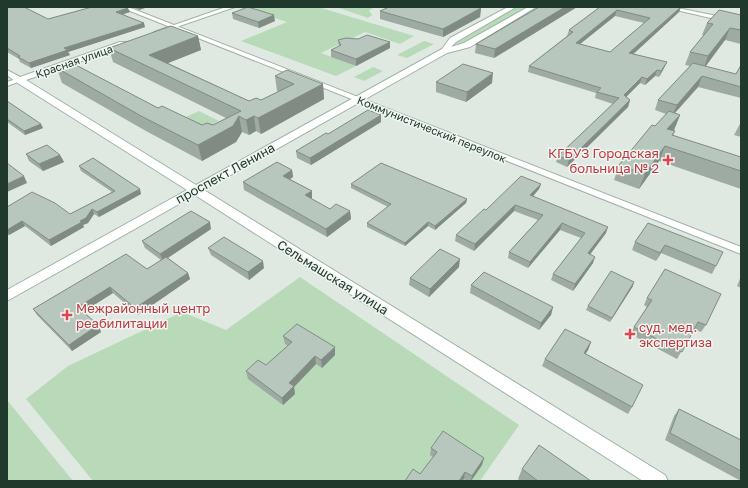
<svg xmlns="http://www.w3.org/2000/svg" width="748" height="488" font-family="'Golos Text',sans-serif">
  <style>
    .green { fill: #b8dab9 }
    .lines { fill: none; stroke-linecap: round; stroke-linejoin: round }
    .street-casing { stroke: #a2b0a8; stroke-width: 2 }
    .secondary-casing { stroke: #9eb5a7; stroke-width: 2 }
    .street { fill: #fff; fill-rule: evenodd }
    .secondary { fill: #fff; fill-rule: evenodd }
    .wall { fill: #9daba3; fill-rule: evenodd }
    .shaded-wall { fill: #808b84 }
    .building { fill: #b7c7bd; stroke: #808b84; fill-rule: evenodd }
    .health-dot { fill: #e0444e; stroke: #eff6f1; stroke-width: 1.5 }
    .labels { text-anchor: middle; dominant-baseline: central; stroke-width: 3; stroke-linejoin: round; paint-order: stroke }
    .far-street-label { font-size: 11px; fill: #21382d; stroke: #eff6f1 }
    .health-label { font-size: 13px; fill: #be3a42; stroke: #eff6f1; text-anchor: start }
    .street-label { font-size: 13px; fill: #21382d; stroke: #eff6f1 }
  </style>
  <rect width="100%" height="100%" fill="#dfe9e2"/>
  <g class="green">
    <path d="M258,7H318L414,36L400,44L365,32L321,53L356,66L336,76L241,41L287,22L251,10Z"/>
    <path d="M341,7H374L369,11L372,15L368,18L339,8Z"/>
    <path d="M517,7H530L464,45L455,43V41Z"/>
    <path d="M424,41L434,44L407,58L397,55Z"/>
    <path d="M373,67L383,71L364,81L354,77Z"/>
    <path d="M199,111L219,121L206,128L186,117Z"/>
    <path d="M300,277L519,425L480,481H93L26,399L68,366L182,312L226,330Z"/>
    <path d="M7,400L73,481H7Z"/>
  </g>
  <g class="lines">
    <g class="street-casing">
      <g id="street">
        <path d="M120,7H128L741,247V254Z"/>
        <path d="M663,7H673L741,21V25Z"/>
        <path d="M19,78L22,80L21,81L7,86V82Z"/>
      </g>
    </g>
    <g class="secondary-casing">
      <g id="secondary">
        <path d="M226,7H235L159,33L154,32Z"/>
        <path d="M508,7H516L456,42L451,47L464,43L528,7H536L470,47L447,53L204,190L665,475L668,481H643L195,195L7,301V290L187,190L16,82L7,75V70L20,77L120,42H126V46L26,80L196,185L442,49L450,38Z"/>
      </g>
    </g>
    <use href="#street" class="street"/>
    <use href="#secondary" class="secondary"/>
  </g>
  <g class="wall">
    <path d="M7,7H25H24L48,19L91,7H125L130,12L123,14L145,27L68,52L70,55L31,68L20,62L19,59L7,52Z"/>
    <path d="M132,7H148L139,10Z"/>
    <path d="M539,7H577L494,58L475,53L476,44Z"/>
    <path d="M600,7H685L684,8L681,7L679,12L633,54L667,62L664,68L659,77L655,76L645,85L640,83L626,97L630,100L628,107L567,167L556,162L558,156L613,104L595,98L596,93L528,72L529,66L567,36L569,30ZM615,16L644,23L610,52L580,44Z"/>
    <path d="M481,8L480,17L443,37L380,19V11Z"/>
    <path d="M232,13L275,21L259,28L233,19Z"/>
    <path d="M741,15V44L725,40L705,66L736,74L741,65V98L698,87L675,113L680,115L674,130L673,131H675L673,136L741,157V189L659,161L639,189L614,180L619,165L655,126L666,114L655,110L658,100L690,66L685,65L690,52L704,35H702L707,23Z"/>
    <path d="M198,36L201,50L168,63L249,101L261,100L278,92L277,91L275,76L323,84L324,99L261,134L256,131L249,135L242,132L236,142L202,161L146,131L62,83L57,68L202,125H213L226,118L113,62L109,48Z"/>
    <path d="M338,40L390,48L356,66L331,57V50L339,47Z"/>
    <path d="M436,82L492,83L466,102L436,92Z"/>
    <path d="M7,101L43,128L25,135L7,122Z"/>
    <path d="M381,122L311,165L297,158L296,151L328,134Z"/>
    <path d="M741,122V137L734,135Z"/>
    <path d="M26,154L60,155L64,162L43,171L29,161Z"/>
    <path d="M79,166L141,194L99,217L94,214L88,223L83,225L84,227L51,246L25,226L9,235L7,234V207L70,214L112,192L81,171Z"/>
    <path d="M292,170L293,177L290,179L312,191V198L311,199L330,209L350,211L351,219L327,237L244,190L243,182Z"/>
    <path d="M351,184L467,199L466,203L435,230L428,226L405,246L367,227V223L388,207L351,188Z"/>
    <path d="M541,184L539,189L533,196L606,233L590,254L593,263L573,291L551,280L553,274L581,238L560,230L528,268L508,258L509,252L538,220L514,211L474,251L455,241L456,235L486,210Z"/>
    <path d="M648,223L716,266L712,274L661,253L656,261L632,250L635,242Z"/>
    <path d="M211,229L168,258L188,273L190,279L138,315L113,293L83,312L98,325L101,332L72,351L37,315L33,309L147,269L161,260L145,248L142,241Z"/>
    <path d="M208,248L264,268L249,280L211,255Z"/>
    <path d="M459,267L429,297L409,285L410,278Z"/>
    <path d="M741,276V288L737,286Z"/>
    <path d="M471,285L553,307L551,315L539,330L470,293Z"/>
    <path d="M633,286L610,322L586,310L588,306Z"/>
    <path d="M647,298L706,325L701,332L694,329L677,359L630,334L634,327L647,307L644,305Z"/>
    <path d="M283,336L335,355L322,368L316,364L294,387L295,394L283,405L248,379L246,371L266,365L288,346L285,344Z"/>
    <path d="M591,342L588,350L585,354L632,407L628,414L542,366L545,359Z"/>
    <path d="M679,409L741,440V481L665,440L674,416Z"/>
    <path d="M431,448L484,458L482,465L471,481H466L464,479L420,474L433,457L430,455Z"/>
    <path d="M522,469L591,481H520L518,479Z"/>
  </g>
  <g class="shaded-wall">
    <path d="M138,7H148L139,10Z"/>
    <path d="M565,7H577L494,58L495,49Z"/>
    <path d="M681,7L679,12L628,59L629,53Z"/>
    <path d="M128,8L130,12L118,16L116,12Z"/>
    <path d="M481,8L480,17L443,37V29Z"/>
    <path d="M617,10L615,16L575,48L576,43Z"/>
    <path d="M274,15L275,21L259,28L258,22Z"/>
    <path d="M144,23L145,27L68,52L70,55L31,68L29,63L64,48Z"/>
    <path d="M730,28L725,40L703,70L708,56Z"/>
    <path d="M198,36L201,50L153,69L149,55Z"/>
    <path d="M390,42V48L356,66V59Z"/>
    <path d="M667,62L664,68L659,77L661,71Z"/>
    <path d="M657,70L655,76L645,85L647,79Z"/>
    <path d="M493,73L492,83L466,102L467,92Z"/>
    <path d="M702,76L698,87L672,116L677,105Z"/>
    <path d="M642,77L640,83L622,101L624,95Z"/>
    <path d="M323,84L324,99L261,134L258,118Z"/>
    <path d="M630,100L628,107L567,167L569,160Z"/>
    <path d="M381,115V122L311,165L310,158Z"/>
    <path d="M680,115L674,130L661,144L667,129Z"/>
    <path d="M239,116L242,132L236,142L202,161L198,145Z"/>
    <path d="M254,116L256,131L249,135L246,120Z"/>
    <path d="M41,124L43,128L25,135L24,131Z"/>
    <path d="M665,146L659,161L639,189L645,174Z"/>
    <path d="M60,155L64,162L43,171L39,164Z"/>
    <path d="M292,170L293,177L284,183L283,176Z"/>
    <path d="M24,176L27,183L7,192V184Z"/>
    <path d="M541,184L539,189L529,201L530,195Z"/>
    <path d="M140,189L141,194L99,217L97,212Z"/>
    <path d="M312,191V198L305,203V195Z"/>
    <path d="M467,199L466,203L435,230V226Z"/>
    <path d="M515,205L514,211L474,251L475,244Z"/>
    <path d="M92,209L94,214L88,223L83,225L84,227L51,246L49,240L80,221Z"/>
    <path d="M350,211L351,219L327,237L326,229Z"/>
    <path d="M22,221L25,226L9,235L7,230Z"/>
    <path d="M210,222L211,229L163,261L160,254Z"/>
    <path d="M428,222V226L405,246V243Z"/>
    <path d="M562,223L560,230L528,268L530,262Z"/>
    <path d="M608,227L606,233L586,260L588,253Z"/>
    <path d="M665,245L661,253L656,261L660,253Z"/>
    <path d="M595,257L593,263L573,291L575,284Z"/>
    <path d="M460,259L459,267L429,297L430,289Z"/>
    <path d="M263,261L264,268L249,280L248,272Z"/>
    <path d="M188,273L190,279L138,315L135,308Z"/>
    <path d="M634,282L633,286L610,322L612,318Z"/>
    <path d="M110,287L113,293L81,313L78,307Z"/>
    <path d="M553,307L551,315L539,330L541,323Z"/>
    <path d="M98,325L101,332L72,351L69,345Z"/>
    <path d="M591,342L588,350L581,361L584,353Z"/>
    <path d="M335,347V355L322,368L321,360Z"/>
    <path d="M315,356L316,364L294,387L295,394L283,405L282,398L289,383Z"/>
    <path d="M484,458L482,465L471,481L472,476Z"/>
    <path d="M465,472L464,479L462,481H459Z"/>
  </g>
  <g class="building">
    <path d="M7,7H24L48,19L92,7H125L128,8L116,12L144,23L64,48L68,50L29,63L18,57L20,56L7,48Z"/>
    <path d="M248,7L274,15L258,22L232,13Z"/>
    <path d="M389,7H476L481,8L443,29L380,11Z"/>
    <path d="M539,7H565L495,49L476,44Z"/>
    <path d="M600,7H681L629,53L667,62L661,71L657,70L647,79L642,77L624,95L630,100L569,160L558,156L619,98L597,92L601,88L529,66L573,32L569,30ZM617,10L650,18L610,52L576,43Z"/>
    <path d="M719,10L741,15V30L730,28L708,56L690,52L713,24L707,23Z"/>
    <path d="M171,26L198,36L149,55L249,101L256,98L261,100L294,84L275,76L287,70L323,84L258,118L254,116L246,120L239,116L233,126L198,145L141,116L57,68L72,63L158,108L162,106L202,125L207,123L213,125L241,111L109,48Z"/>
    <path d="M367,35L390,42L356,59L331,50L341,45L338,40L346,38L358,39Z"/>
    <path d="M693,63L736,74L741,65V87L702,76L677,105L658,100Z"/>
    <path d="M463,64L493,73L467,92L436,82Z"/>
    <path d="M7,101L41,124L24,131L7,119Z"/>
    <path d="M368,110L381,115L310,158L296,151L326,133L328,134Z"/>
    <path d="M669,111L680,115L667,129L675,131L672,135L741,157V171L665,146L645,174L619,165L652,125L655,126Z"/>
    <path d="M47,145L60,155L39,164L26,154Z"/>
    <path d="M93,158L140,189L97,212L92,209L86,218L80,221L82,222L49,240L22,221L7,230V207L32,192L55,203L70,214L115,191L79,166Z"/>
    <path d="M277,162L292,170L283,176L312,191L305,195L330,209L336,204L350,211L326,229L243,182Z"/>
    <path d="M7,163L24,176L7,184Z"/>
    <path d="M381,163L467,199L435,226L428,222L405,243L367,223L391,204L351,184Z"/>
    <path d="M521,176L541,184L530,195L608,227L588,253L595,257L575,284L553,274L585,233L562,223L530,262L509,252L543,215L515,205L475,244L456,235L484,209L486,210Z"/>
    <path d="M191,211L210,222L160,254L142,241Z"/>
    <path d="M648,223L723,252L716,266L665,245L660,253L635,242Z"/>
    <path d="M224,237L263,261L248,272L208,248Z"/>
    <path d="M440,249L460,259L430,289L410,278Z"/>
    <path d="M126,254L147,269L166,257L188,273L135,308L110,287L78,307L98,325L69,345L33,309Z"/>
    <path d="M665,269L721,294L706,325L698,322L682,352L634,327L652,300L647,298Z"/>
    <path d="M611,271L634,282L612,318L588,306Z"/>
    <path d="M484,272L553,307L541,323L471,285Z"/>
    <path d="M297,324L335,347L321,360L315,356L289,383L294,386L282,398L246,371L258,360L266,365L292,342L283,336Z"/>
    <path d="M565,329L591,342L584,353L643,385L632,407L545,359Z"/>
    <path d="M679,409L741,440V471L670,433Z"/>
    <path d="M443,431L484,458L472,476L465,472L459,481H405L413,469L420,474L437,452L431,448Z"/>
    <path d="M539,445L591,481H538L522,469Z"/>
  </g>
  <g class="health-dot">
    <path d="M666 154h4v4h4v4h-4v4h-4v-4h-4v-4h4z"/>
    <path d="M65 309h4v4h4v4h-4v4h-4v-4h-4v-4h4z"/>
    <path d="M628 328h4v4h4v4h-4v4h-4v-4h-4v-4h4z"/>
  </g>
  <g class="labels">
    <g class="far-street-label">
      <text transform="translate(74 61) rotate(-19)">Красная улица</text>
      <text transform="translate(432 129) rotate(22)">Коммунистический переулок</text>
    </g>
    <g class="health-label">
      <text x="659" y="153" text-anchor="end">КГБУЗ Городская<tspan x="659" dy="15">больница № 2</tspan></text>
      <text x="76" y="308">Межрайонный центр<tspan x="76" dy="15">реабилитации</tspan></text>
      <text x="639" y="327">суд. мед.<tspan x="639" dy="15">экспертиза</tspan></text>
    </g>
    <g class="street-label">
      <text transform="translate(225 173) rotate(-29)">проспект Ленина</text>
      <text transform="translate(333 277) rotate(32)">Сельмашская улица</text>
    </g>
  </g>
  <rect width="748" height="488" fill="none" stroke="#21382d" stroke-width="16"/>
</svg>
